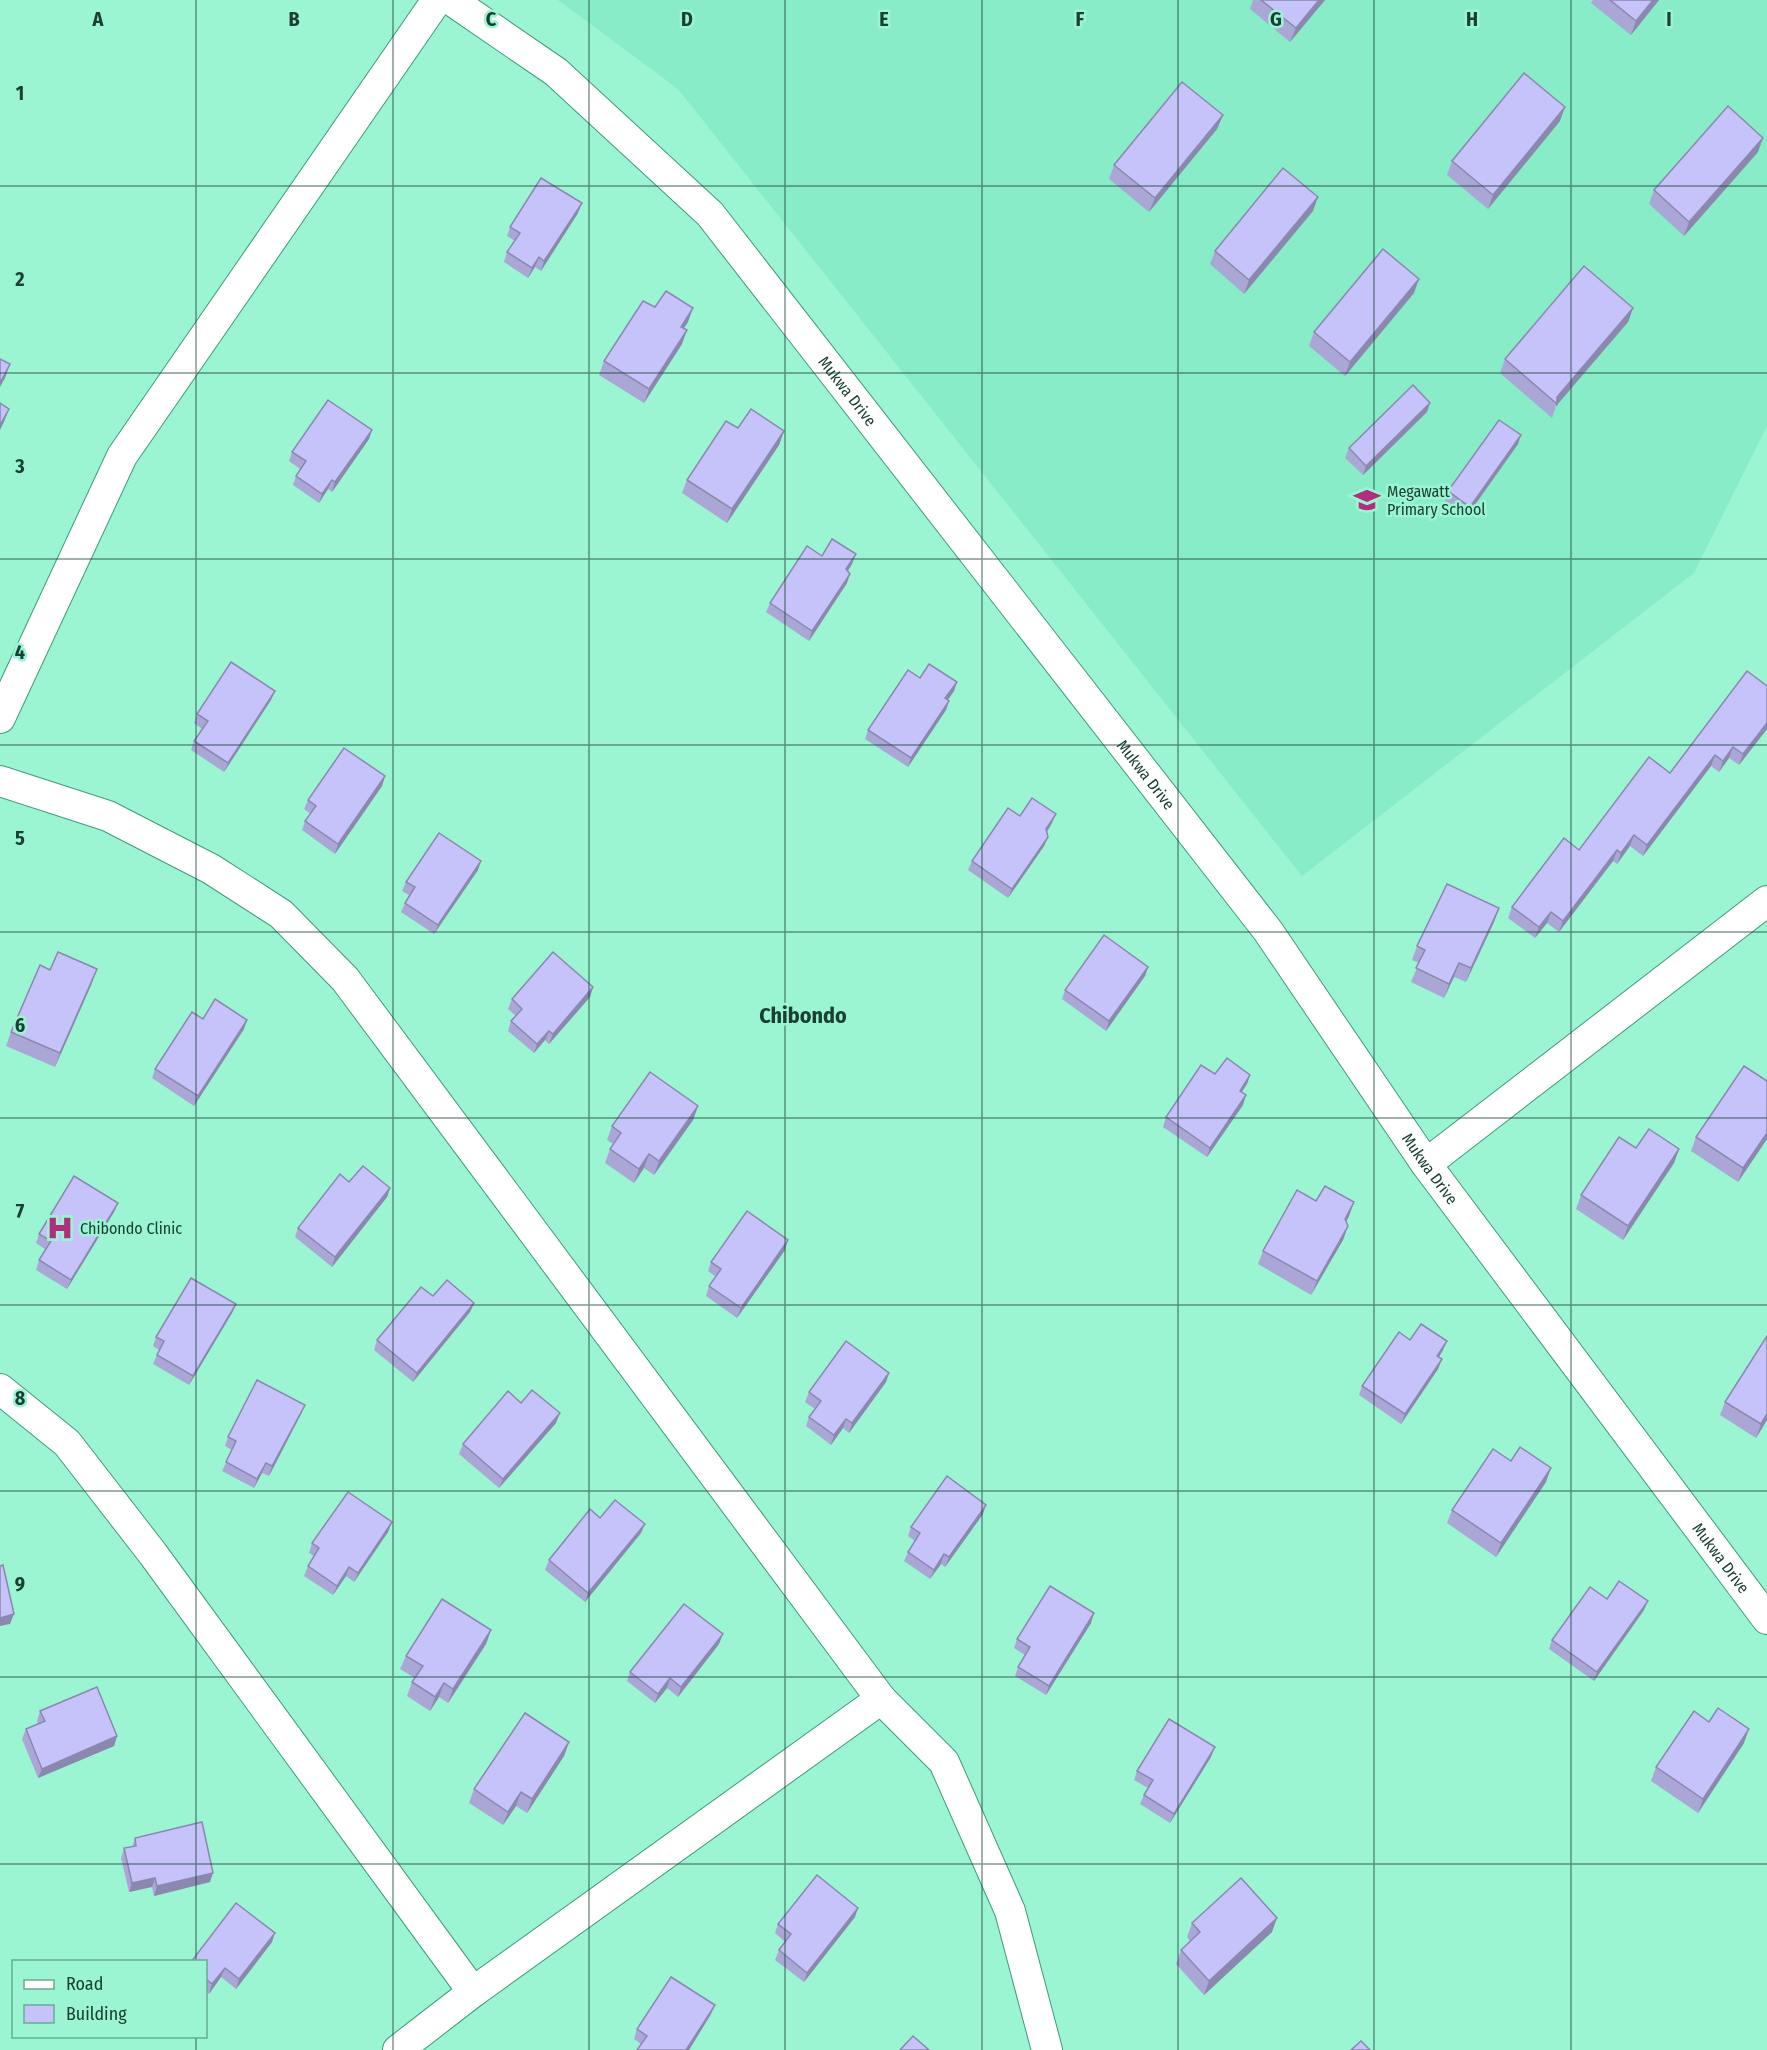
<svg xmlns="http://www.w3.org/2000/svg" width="1767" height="2050" font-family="'Fira Sans Condensed',sans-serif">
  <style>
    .built { fill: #87ecc7 }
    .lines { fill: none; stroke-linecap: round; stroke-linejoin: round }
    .street-casing { stroke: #409b7c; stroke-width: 32 }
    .street { stroke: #fff; stroke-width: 30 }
    .wall { fill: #aaa7d7 }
    .shaded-wall { fill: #8b88af }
    .building { fill: #c6c2fa; stroke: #8b88af; stroke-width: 1.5 }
    .grid { fill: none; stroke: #1a4033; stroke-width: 1.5; stroke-opacity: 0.55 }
    .labels { text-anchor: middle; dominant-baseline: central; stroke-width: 5; stroke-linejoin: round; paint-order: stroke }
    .street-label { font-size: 16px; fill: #1a4033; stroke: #9bf5d3 }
    .poi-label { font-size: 16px; fill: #1a4033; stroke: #9bf5d3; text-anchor: start }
    .district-label { font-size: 22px; font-weight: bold; fill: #1a4033; stroke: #9bf5d3 }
    .grid-label { font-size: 20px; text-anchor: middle; font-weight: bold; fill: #1a4033; stroke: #9bf5d3; stroke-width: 5; stroke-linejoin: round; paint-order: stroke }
  </style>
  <rect width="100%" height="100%" fill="#9bf5d3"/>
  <path class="built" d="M558,0H1767V426L1694,573L1302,876L678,89Z"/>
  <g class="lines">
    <g class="street-casing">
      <g id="street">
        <path id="s1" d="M451,0L556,72L710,214L1268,931L1426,1164L1767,1619"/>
        <path d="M0,718L122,456L437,0"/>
        <path d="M0,781L108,816L211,869L281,914L345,979L881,1699L944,1762L1010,1911L1047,2050"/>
        <path d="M1426,1164L1767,901"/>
        <path d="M0,1389L67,1443L153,1554L473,1992"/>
        <path d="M398,2050L473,1992L881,1699"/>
      </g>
    </g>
    <use href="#street" class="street"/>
  </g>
  <g class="wall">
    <path d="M1253,0H1325L1290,42L1250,9Z"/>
    <path d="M1593,0H1659L1631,35L1591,3Z"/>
    <path d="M1223,115L1217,129L1149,212L1109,179L1114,165Z"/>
    <path d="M1560,121L1488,209L1447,175L1452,161Z"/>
    <path d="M1758,152L1684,236L1649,204L1654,190Z"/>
    <path d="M1313,211L1244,294L1210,264L1215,251Z"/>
    <path d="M578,213L541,271L535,267L528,278L504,262L507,252L515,241L507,236L510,227Z"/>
    <path d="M1414,293L1345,376L1309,346L1314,332Z"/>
    <path d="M655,307L688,322L684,328L682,344L644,403L599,375L604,361Z"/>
    <path d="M1633,308L1628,322L1556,406L1552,418L1500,373L1505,359Z"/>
    <path d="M1430,403L1427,412L1363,475L1345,458L1349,448Z"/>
    <path d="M738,428L784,431L779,445L727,523L682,493L687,480Z"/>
    <path d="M372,430L369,439L332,492L328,489L319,503L293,485L296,476L300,469L289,461L292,452Z"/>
    <path d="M1518,444L1467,516L1445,501L1448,491Z"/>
    <path d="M822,556L852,564L848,571L847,583L809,641L766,612L770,603Z"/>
    <path d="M920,678L957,682L954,691L948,700L949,701L946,710L908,767L865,739L868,730Z"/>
    <path d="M275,691L271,700L224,772L191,750L194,741L202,729L194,723L197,714Z"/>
    <path d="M1767,729L1739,765L1729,758L1719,772L1711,766L1643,856L1630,846L1617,864L1613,861L1559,932L1547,923L1535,938L1508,918L1512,907L1670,773Z"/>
    <path d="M385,776L382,786L335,854L302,830L305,821L311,814L304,809L308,800Z"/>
    <path d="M1020,816L1052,823L1047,832L1048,837L1044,846L1008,898L968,870L972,861Z"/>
    <path d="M478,870L434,934L401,912L405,903L409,895L402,891L406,882Z"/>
    <path d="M1499,908L1494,922L1466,982L1454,977L1444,998L1411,982L1419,963L1412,960L1417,946Z"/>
    <path d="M1148,967L1145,976L1106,1031L1062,999L1065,990Z"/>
    <path d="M50,970L92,983L55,1067L6,1046L11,1032Z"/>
    <path d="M593,987L590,997L549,1044L545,1040L534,1053L508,1031L511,1021L516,1016L508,1009L512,999Z"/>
    <path d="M203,1019L244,1029L194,1106L152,1078L155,1069Z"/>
    <path d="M1215,1074L1250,1075L1247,1084L1242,1092L1243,1105L1207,1157L1163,1127L1166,1117Z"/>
    <path d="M1767,1081V1139L1738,1182L1691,1151L1696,1137Z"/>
    <path d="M698,1106L693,1120L654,1175L644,1168L634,1183L605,1163L610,1149L613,1144L607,1140L612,1126Z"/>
    <path d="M1636,1148L1679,1149L1674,1163L1623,1240L1576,1209L1581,1195Z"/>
    <path d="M349,1182L390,1188L387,1197L332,1267L295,1237L298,1228Z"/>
    <path d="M1316,1201L1349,1216L1346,1222L1348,1226L1343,1240L1311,1295L1258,1264L1263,1251Z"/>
    <path d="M118,1203L114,1212L67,1289L36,1270L39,1260L46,1250L36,1243L39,1234Z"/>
    <path d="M785,1250L737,1318L706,1296L709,1286L716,1277L708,1271L711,1262Z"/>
    <path d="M433,1296L474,1303L470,1312L413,1382L374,1350L377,1340Z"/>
    <path d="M236,1304L232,1313L189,1385L153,1364L159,1350L153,1346L156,1337Z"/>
    <path d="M1410,1340L1447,1341L1443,1350L1439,1357L1442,1359L1438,1369L1401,1424L1359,1395L1362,1386Z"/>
    <path d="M889,1373L886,1382L849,1433L843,1428L831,1445L806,1426L809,1417L815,1409L805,1402L809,1392Z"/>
    <path d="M1725,1402L1767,1420L1756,1438L1720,1415Z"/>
    <path d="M521,1403L556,1423L499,1488L459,1454L463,1444Z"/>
    <path d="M301,1414L269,1476L262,1473L254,1488L222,1471L232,1450L225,1446L228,1437Z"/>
    <path d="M1511,1461L1546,1482L1496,1557L1447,1523L1452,1510Z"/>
    <path d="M983,1514L945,1567L941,1564L930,1579L904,1561L908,1552L915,1541L908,1536L911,1527Z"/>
    <path d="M600,1518L641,1533L585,1602L545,1570L549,1560Z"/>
    <path d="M392,1522L388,1532L354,1582L346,1576L333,1595L304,1576L308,1566L314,1556L309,1553L312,1543Z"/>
    <path d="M1607,1599L1644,1610L1594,1681L1549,1649L1552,1640Z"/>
    <path d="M1091,1623L1046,1695L1015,1676L1018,1667L1025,1655L1014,1648L1017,1639Z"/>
    <path d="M491,1630L486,1644L448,1703L439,1697L430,1711L407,1696L412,1682L415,1678L400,1669L406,1656Z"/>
    <path d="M719,1644L678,1697L667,1688L655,1703L627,1681L630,1672Z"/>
    <path d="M40,1711L117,1736L114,1746L38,1778L22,1739L26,1729L38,1724L37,1721Z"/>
    <path d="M1709,1722L1744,1743L1698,1813L1651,1781L1656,1767Z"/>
    <path d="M569,1742L564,1756L527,1813L516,1806L503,1825L469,1803L474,1789Z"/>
    <path d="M1211,1757L1170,1823L1140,1804L1144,1795L1148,1788L1134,1780L1137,1771Z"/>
    <path d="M135,1838L210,1882L154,1896L152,1887L129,1892L121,1858L124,1848L132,1847Z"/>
    <path d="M855,1917L804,1982L775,1960L779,1950L785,1942L775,1933L778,1924Z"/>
    <path d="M1192,1923L1272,1932L1204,1995L1176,1964L1181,1950L1190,1941L1187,1937Z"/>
    <path d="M272,1942L236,1989L221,1977L209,1994L206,1991V1962Z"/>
    <path d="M711,2014L689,2050H637L641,2044L634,2039L637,2029Z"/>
  </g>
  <g class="shaded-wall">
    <path d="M1319,0H1325L1290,42L1296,28Z"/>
    <path d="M1653,0H1659L1631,35L1636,21Z"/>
    <path d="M1565,107L1560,121L1488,209L1493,195Z"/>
    <path d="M1223,115L1217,129L1149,212L1155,198Z"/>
    <path d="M1763,138L1758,152L1684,236L1689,222Z"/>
    <path d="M1318,197L1313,211L1244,294L1249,280Z"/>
    <path d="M582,203L578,213L541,271L544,261Z"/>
    <path d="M539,257L535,267L528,278L532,268Z"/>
    <path d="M1419,279L1414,293L1345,376L1350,362Z"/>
    <path d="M693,308L688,322L676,340L681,327Z"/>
    <path d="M1633,308L1628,322L1556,406L1557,397Z"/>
    <path d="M687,330L682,344L644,403L649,389Z"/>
    <path d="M10,364L5,378L0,387V383Z"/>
    <path d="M1430,403L1427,412L1363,475L1366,466Z"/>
    <path d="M9,409L4,422L0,430V425Z"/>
    <path d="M372,430L369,439L332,492L335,482Z"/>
    <path d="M784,431L779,445L727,523L732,509Z"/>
    <path d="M1521,435L1518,444L1467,516L1470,507Z"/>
    <path d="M332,480L328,489L319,503L322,494Z"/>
    <path d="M856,554L852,564L843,578L846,569Z"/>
    <path d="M850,574L847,583L809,641L812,631Z"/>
    <path d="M957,682L954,691L942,708L945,698Z"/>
    <path d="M275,691L271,700L224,772L228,763Z"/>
    <path d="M949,701L946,710L908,767L911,758Z"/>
    <path d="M1767,723V729L1739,765L1743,754Z"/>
    <path d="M1733,747L1729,758L1719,772L1723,761Z"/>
    <path d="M1715,755L1711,766L1643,856L1647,845Z"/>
    <path d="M385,776L382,786L335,854L338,844Z"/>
    <path d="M1056,814L1052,823L1043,838L1046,829Z"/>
    <path d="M1634,835L1630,846L1617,864L1621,853Z"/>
    <path d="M1048,837L1044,846L1008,898L1012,889Z"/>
    <path d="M1617,850L1613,861L1559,932L1563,921Z"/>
    <path d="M481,861L478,870L434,934L438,925Z"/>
    <path d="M1499,908L1494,922L1466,982L1471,968Z"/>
    <path d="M1551,912L1547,923L1535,938L1539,927Z"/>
    <path d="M1459,963L1454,977L1444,998L1449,984Z"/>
    <path d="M1148,967L1145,976L1106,1031L1109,1021Z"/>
    <path d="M97,969L92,983L55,1067L60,1053Z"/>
    <path d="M593,987L590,997L549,1044L553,1034Z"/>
    <path d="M247,1020L244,1029L194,1106L198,1096Z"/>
    <path d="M549,1031L545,1040L534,1053L537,1044Z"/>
    <path d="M1250,1075L1247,1084L1236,1100L1240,1091Z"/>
    <path d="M1246,1095L1243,1105L1207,1157L1210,1148Z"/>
    <path d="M698,1106L693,1120L654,1175L659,1161Z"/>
    <path d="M1767,1133V1139L1738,1182L1743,1168Z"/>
    <path d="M1679,1149L1674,1163L1623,1240L1628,1226Z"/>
    <path d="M649,1154L644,1168L634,1183L639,1169Z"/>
    <path d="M390,1188L387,1197L332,1267L335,1257Z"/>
    <path d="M1354,1202L1349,1216L1340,1233L1345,1219Z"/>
    <path d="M118,1203L114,1212L67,1289L71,1280Z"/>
    <path d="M1348,1226L1343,1240L1311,1295L1317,1281Z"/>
    <path d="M788,1240L785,1250L737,1318L741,1308Z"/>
    <path d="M474,1303L470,1312L413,1382L417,1373Z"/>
    <path d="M236,1304L232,1313L189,1385L193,1376Z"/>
    <path d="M1447,1341L1443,1350L1434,1365L1437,1356Z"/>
    <path d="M1442,1359L1438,1369L1401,1424L1405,1414Z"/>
    <path d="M889,1373L886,1382L849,1433L852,1423Z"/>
    <path d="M305,1405L301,1414L269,1476L272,1466Z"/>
    <path d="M560,1413L556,1423L499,1488L503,1479Z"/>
    <path d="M1767,1414V1420L1756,1438L1761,1424Z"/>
    <path d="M846,1419L843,1428L831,1445L834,1435Z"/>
    <path d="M266,1463L262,1473L254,1488L257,1479Z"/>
    <path d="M1551,1468L1546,1482L1496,1557L1501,1543Z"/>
    <path d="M986,1505L983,1514L945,1567L949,1557Z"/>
    <path d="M392,1522L388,1532L354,1582L358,1573Z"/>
    <path d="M645,1524L641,1533L585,1602L588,1593Z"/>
    <path d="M944,1554L941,1564L930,1579L934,1570Z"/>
    <path d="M349,1567L346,1576L333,1595L337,1586Z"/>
    <path d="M1648,1601L1644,1610L1594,1681L1597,1672Z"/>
    <path d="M1094,1613L1091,1623L1046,1695L1049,1686Z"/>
    <path d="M14,1614L10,1624L0,1626V1618Z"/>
    <path d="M491,1630L486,1644L448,1703L453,1689Z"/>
    <path d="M723,1634L719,1644L678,1697L681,1687Z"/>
    <path d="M670,1678L667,1688L655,1703L658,1694Z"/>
    <path d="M444,1683L439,1697L430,1711L435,1697Z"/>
    <path d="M1749,1729L1744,1743L1698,1813L1703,1799Z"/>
    <path d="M117,1736L114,1746L38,1778L42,1769Z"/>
    <path d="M569,1742L564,1756L527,1813L532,1799Z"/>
    <path d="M1215,1747L1211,1757L1170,1823L1174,1814Z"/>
    <path d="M521,1792L516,1806L503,1825L508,1812Z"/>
    <path d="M213,1873L210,1882L154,1896L157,1886Z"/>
    <path d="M155,1878L152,1887L129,1892L132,1883Z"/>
    <path d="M858,1908L855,1917L804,1982L807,1973Z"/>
    <path d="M1277,1918L1272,1932L1204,1995L1209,1981Z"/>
    <path d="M275,1933L272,1942L236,1989L239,1979Z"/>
    <path d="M225,1968L221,1977L209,1994L212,1984Z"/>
    <path d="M715,2005L711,2014L689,2050H686Z"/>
  </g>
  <g class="building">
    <path d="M1261,0H1319L1296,28Z"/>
    <path d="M1610,0H1653L1636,21Z"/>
    <path d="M1524,73L1565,107L1493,195L1452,161Z"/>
    <path d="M1182,82L1223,115L1155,198L1114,165Z"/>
    <path d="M1728,106L1763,138L1689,222L1654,190Z"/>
    <path d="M1283,168L1318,197L1249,280L1215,251Z"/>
    <path d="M541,178L582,203L544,261L539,257L532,268L507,252L520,233L510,227Z"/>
    <path d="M1383,249L1419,279L1350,362L1314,332Z"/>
    <path d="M1584,266L1633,308L1557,397V404L1505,359Z"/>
    <path d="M666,291L693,308L681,327L687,330L649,389L604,361L643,301L655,307Z"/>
    <path d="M0,359L10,364L0,383Z"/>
    <path d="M1413,385L1430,403L1366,466L1349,448Z"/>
    <path d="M328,400L372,430L335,482L332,480L322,494L296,476L306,461L292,452Z"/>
    <path d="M0,403L9,409L0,425Z"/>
    <path d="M751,409L784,431L732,509L687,480L726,421L738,428Z"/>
    <path d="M1499,420L1521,435L1470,507L1448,491Z"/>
    <path d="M832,539L856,554L846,569L850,574L812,631L770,603L807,546L822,556Z"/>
    <path d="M231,662L275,691L228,763L194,741L208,721L197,714Z"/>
    <path d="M929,664L957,682L945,698L949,701L911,758L868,730L908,670L920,678Z"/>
    <path d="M1747,671L1767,686V723L1743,754L1733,747L1723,761L1715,755L1647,845L1634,835L1621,853L1617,850L1563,921L1551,912L1539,927L1512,907L1564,838L1579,850L1649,757L1670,773Z"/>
    <path d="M344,748L385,776L338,844L305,821L316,806L308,800Z"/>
    <path d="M1032,798L1056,814L1046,829L1048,837L1012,889L972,861L1008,808L1020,816Z"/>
    <path d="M439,833L481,861L438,925L405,903L415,887L406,882Z"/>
    <path d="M1447,884L1499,908L1471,968L1459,963L1449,984L1416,968L1425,950L1417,946Z"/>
    <path d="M1104,935L1148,967L1109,1021L1065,990Z"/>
    <path d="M58,952L97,969L60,1053L11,1032L40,965L50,970Z"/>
    <path d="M553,952L593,987L553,1034L549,1031L537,1044L511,1021L522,1009L512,999Z"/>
    <path d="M215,999L247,1020L198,1096L155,1069L192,1012L203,1019Z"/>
    <path d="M1227,1058L1250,1075L1240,1091L1246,1095L1210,1148L1166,1117L1201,1065L1215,1074Z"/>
    <path d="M1744,1066L1767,1081V1133L1743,1168L1696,1137Z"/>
    <path d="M650,1072L698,1106L659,1161L649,1154L639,1169L610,1149L621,1133L612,1126Z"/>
    <path d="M1649,1129L1679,1149L1628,1226L1581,1195L1619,1137L1636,1148Z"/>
    <path d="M363,1166L390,1188L335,1257L298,1228L340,1174L349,1182Z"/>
    <path d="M74,1176L118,1203L71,1280L39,1260L51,1241L39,1234Z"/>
    <path d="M1325,1186L1354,1202L1345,1219L1348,1226L1317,1281L1263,1251L1297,1190L1316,1201Z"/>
    <path d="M747,1211L788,1240L741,1308L709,1286L721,1269L711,1262Z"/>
    <path d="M191,1278L236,1304L193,1376L157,1355L164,1341L156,1337Z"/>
    <path d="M447,1280L474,1303L417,1373L377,1340L421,1287L433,1296Z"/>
    <path d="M1421,1324L1447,1341L1437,1356L1442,1359L1405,1414L1362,1386L1399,1332L1410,1340Z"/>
    <path d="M1767,1336V1414L1761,1424L1725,1402Z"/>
    <path d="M846,1341L889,1373L852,1423L846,1419L834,1435L809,1417L821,1401L809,1392Z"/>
    <path d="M257,1380L305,1405L272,1466L266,1463L257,1479L226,1462L236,1441L228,1437Z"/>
    <path d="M532,1390L560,1413L503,1479L463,1444L508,1391L521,1403Z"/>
    <path d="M1520,1447L1551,1468L1501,1543L1452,1510L1493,1449L1511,1461Z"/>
    <path d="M947,1476L986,1505L949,1557L944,1554L934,1570L908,1552L920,1533L911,1527Z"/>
    <path d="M348,1492L392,1522L358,1573L349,1567L337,1586L308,1566L319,1548L312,1543Z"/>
    <path d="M615,1500L645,1524L588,1593L549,1560L590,1509L600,1518Z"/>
    <path d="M3,1565L14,1614L0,1618V1566Z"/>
    <path d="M1619,1581L1648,1601L1597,1672L1552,1640L1590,1587L1607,1599Z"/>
    <path d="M1050,1586L1094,1613L1049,1686L1018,1667L1030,1647L1017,1639Z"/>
    <path d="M442,1599L491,1630L453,1689L444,1683L435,1697L412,1682L423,1666L406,1656Z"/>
    <path d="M684,1604L723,1634L681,1687L670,1678L658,1694L630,1672Z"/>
    <path d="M97,1687L117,1736L42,1769L26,1729L45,1721L40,1711Z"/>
    <path d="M1718,1708L1749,1729L1703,1799L1656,1767L1694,1711L1709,1722Z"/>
    <path d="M525,1713L569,1742L532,1799L521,1792L508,1812L474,1789Z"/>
    <path d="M1169,1719L1215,1747L1174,1814L1144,1795L1153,1780L1137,1771Z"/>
    <path d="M202,1822L213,1873L157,1886L155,1878L132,1883L124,1848L136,1846L135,1838Z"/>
    <path d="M817,1875L858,1908L807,1973L779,1950L791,1934L778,1924Z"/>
    <path d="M1241,1878L1277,1918L1209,1981L1181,1950L1200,1932L1192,1923Z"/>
    <path d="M236,1903L275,1933L239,1979L225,1968L212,1984L206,1979V1962H191Z"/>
    <path d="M671,1977L715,2005L686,2050H637L647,2036L637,2029Z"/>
    <path d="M913,2036L929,2050H900Z"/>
    <path d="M1361,2041L1370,2050H1351Z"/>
  </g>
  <path class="grid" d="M196,0V1962M393,0V2050M589,0V2050M785,0V2050M982,0V2050M1178,0V2050M1374,0V2050M1571,0V2050M0,186H1767M0,373H1767M0,559H1767M0,745H1767M0,932H1767M0,1118H1767M0,1305H1767M0,1491H1767M0,1677H1767M0,1864H1767M196,2036V2050"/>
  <defs>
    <g id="school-bare" transform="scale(2.07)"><path d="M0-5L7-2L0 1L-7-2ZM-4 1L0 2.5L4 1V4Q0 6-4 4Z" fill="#af2f7c" stroke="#9bf5d3" stroke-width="2.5" paint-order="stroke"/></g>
    <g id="hospital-bare" transform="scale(2.07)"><path d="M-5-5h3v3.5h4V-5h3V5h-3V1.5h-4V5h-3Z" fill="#af2f7c" stroke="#9bf5d3" stroke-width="2.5" paint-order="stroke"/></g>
  </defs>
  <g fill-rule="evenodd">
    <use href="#school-bare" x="1367" y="500"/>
    <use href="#hospital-bare" x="60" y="1228"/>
  </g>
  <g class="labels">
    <g class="street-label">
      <text stroke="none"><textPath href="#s1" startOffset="561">Mukwa Drive</textPath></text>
      <text stroke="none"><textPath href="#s1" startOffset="1047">Mukwa Drive</textPath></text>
      <text stroke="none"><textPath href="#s1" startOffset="1533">Mukwa Drive</textPath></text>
      <text stroke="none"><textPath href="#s1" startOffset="2019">Mukwa Drive</textPath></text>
    </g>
    <g class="poi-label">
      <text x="1387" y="491">Megawatt<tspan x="1387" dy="18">Primary School</tspan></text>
      <text x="80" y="1228">Chibondo Clinic</text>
    </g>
    <g class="district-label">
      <text x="803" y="1015">Chibondo</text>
    </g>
  </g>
  <g class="grid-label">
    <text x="98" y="26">A</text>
    <text x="294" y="26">B</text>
    <text x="491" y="26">C</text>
    <text x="687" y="26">D</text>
    <text x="884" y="26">E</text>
    <text x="1080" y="26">F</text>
    <text x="1276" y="26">G</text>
    <text x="1472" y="26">H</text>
    <text x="1669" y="26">I</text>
    <text x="20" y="100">1</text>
    <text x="20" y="286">2</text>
    <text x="20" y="473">3</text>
    <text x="20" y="659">4</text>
    <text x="20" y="845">5</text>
    <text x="20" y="1032">6</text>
    <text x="20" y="1218">7</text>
    <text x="20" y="1405">8</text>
    <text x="20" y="1591">9</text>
  </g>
  <rect x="12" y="1960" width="195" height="78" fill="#9bf5d3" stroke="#67ad93" stroke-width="1.5"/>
  <rect x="24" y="1980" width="30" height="9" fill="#ffffff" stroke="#67ad93" stroke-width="1.5"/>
  <text x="66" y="1990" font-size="18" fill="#1a4033">Road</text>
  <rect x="24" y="2005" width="30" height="18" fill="#c6c2fa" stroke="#67ad93" stroke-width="1.5"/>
  <text x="66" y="2020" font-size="18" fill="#1a4033">Building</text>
</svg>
